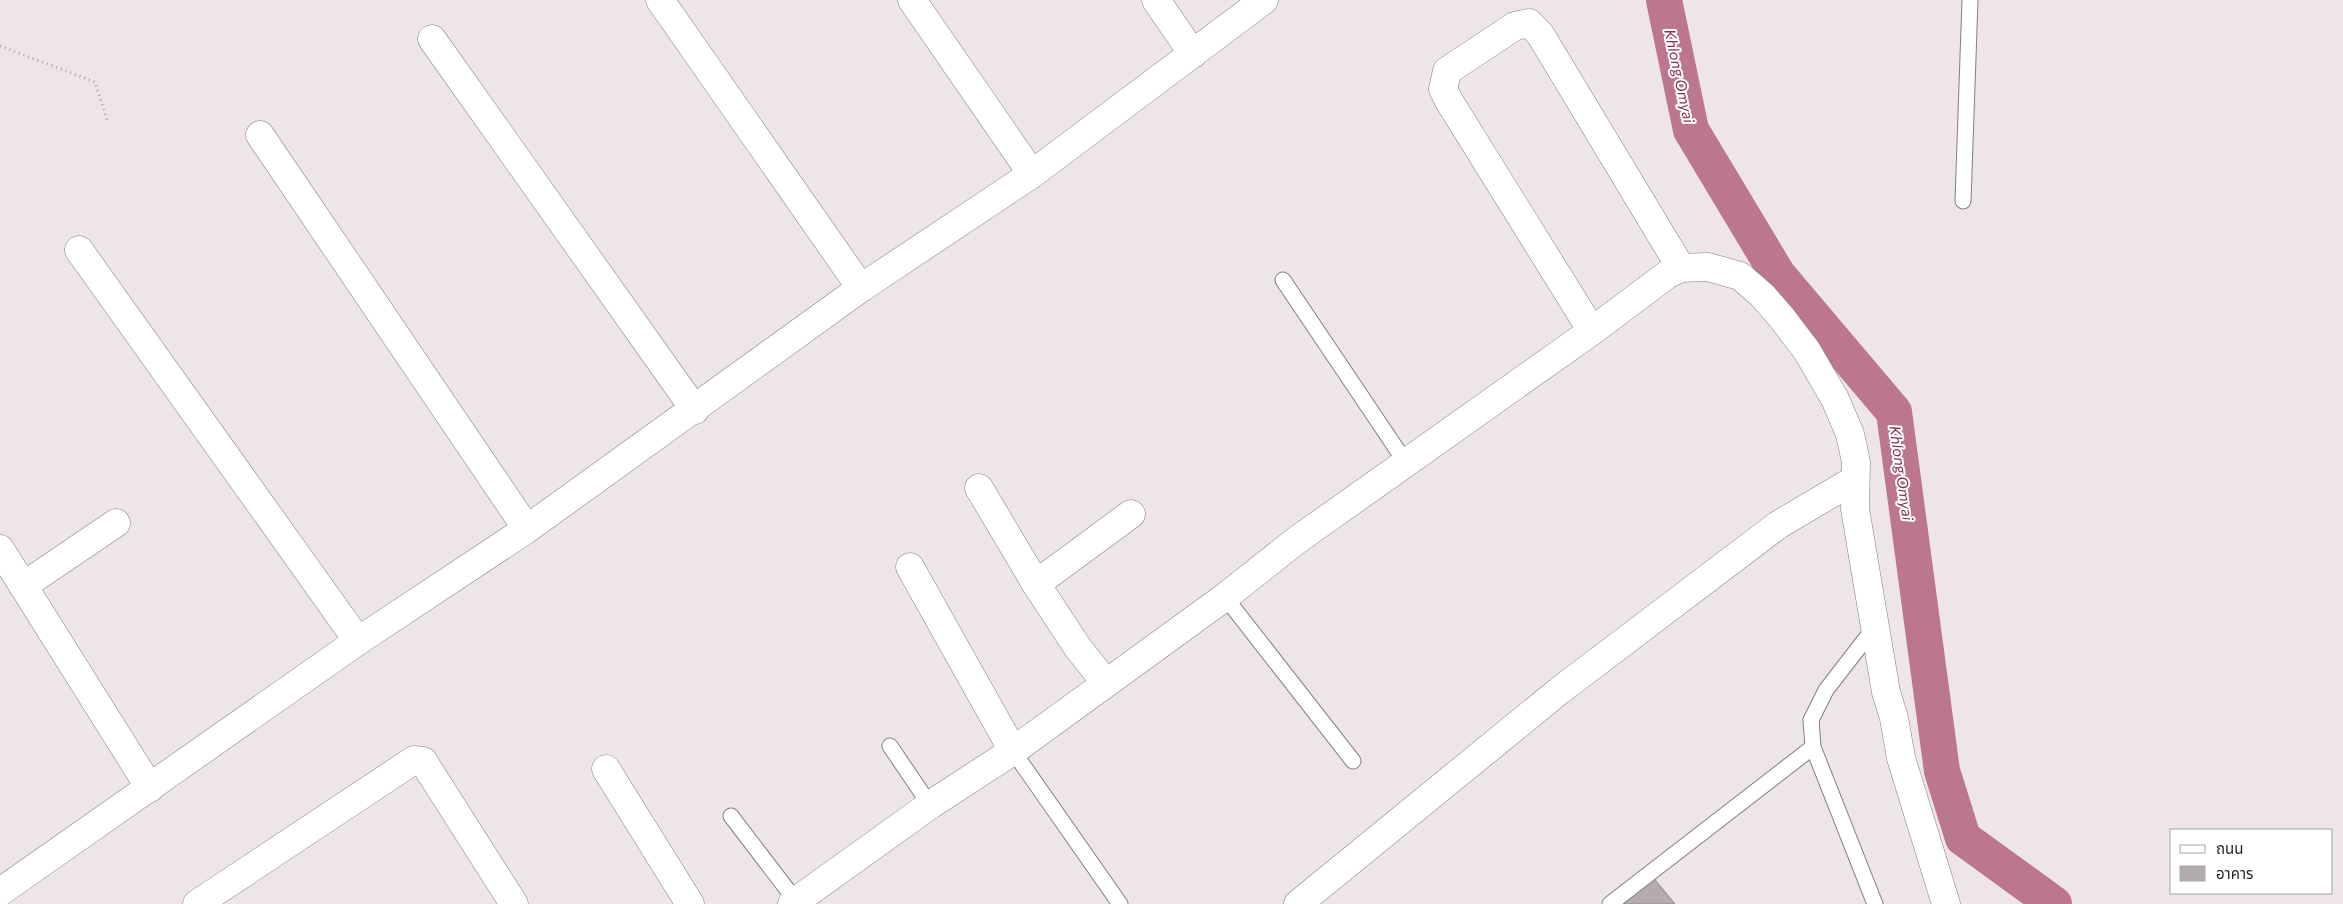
<svg xmlns="http://www.w3.org/2000/svg" width="2343" height="904" font-family="Commissioner,'Noto Sans Thai',sans-serif">
  <style>
    .lines { fill: none; stroke-linecap: round; stroke-linejoin: round }
    .canal { stroke: #bc768e; stroke-width: 36 }
    .building { fill: #b3abad; stroke: #90888b }
    .lane-casing { stroke: #857e80; stroke-width: 17 }
    .street-casing { stroke: #857e80; stroke-width: 29 }
    .path { stroke: #a9a3a4; stroke-width: 3; stroke-dasharray: 1 4; stroke-linecap: butt }
    .lane { stroke: #fff; stroke-width: 15 }
    .street { stroke: #fff; stroke-width: 28 }
    .labels { text-anchor: middle; dominant-baseline: central; stroke-width: 4; stroke-linejoin: round; paint-order: stroke }
    .water-label { font-size: 15px; font-style: italic; fill: #862f53; stroke: #fff }
  </style>
  <rect width="100%" height="100%" fill="#ede5e7"/>
  <g class="lines">
    <path class="canal" d="M1664,0L1691,130L1778,275L1894,412L1942,771L1963,838L2054,904"/>
  </g>
  <path class="building" d="M1652,876L1675,904H1618Z"/>
  <g class="lines">
    <g class="lane-casing">
      <g id="lane">
        <path d="M1963,201L1970,0"/>
        <path d="M1283,280L1406,463"/>
        <path d="M1225,597L1353,761"/>
        <path d="M1874,628L1826,690L1811,720L1813,747L1875,904"/>
        <path d="M890,746L930,805"/>
        <path d="M1013,751L1120,904"/>
        <path d="M731,816L796,901"/>
        <path d="M1610,904L1813,747"/>
      </g>
    </g>
    <g class="street-casing">
      <g id="street">
        <path d="M660,0L861,288"/>
        <path d="M912,0L1032,174"/>
        <path d="M1156,0L1193,54"/>
        <path d="M432,39L695,410"/>
        <path d="M260,135L527,529"/>
        <path d="M79,250L358,641"/>
        <path d="M1592,331L1449,101L1443,89L1447,71L1515,26L1529,23L1540,34L1681,268"/>
        <path d="M979,488L1036,584"/>
        <path d="M0,549L150,788"/>
        <path d="M910,567L1013,751"/>
        <path d="M23,586L116,523"/>
        <path d="M1106,683L1078,648L1036,584L1131,514"/>
        <path d="M606,769L690,904"/>
        <path d="M0,892L358,641L527,529L861,288L1032,174L1264,0"/>
        <path d="M197,904L414,760L423,761L514,904"/>
        <path d="M792,904L930,805L1013,751L1225,597L1297,540L1592,331L1668,274L1681,268L1708,267L1740,276L1762,295L1782,318L1807,351L1835,399L1850,434L1856,462L1855,509L1886,692L1894,718L1901,758L1946,904"/>
        <path d="M1298,904L1559,691L1778,525L1854,480"/>
      </g>
    </g>
    <path class="path" d="M0,46L95,82L107,120"/>
    <use href="#lane" class="lane"/>
    <use href="#street" class="street"/>
  </g>
  <g class="labels">
    <g class="water-label">
      <text transform="translate(1680 76) rotate(78)">Khlong Omyai</text>
      <text transform="translate(1902 473) rotate(82)">Khlong Omyai</text>
    </g>
  </g>
  <rect x="2170" y="829" width="162" height="65" fill="#ffffff" stroke="#a6a5a5"/>
  <rect x="2180" y="845" width="25" height="8" fill="#ffffff" stroke="#a6a5a5"/>
  <text x="2216" y="854" font-size="15" fill="#211f1f">ถนน</text>
  <rect x="2180" y="866" width="25" height="15" fill="#b3abad" stroke="#a6a5a5"/>
  <text x="2216" y="879" font-size="15" fill="#211f1f">อาคาร</text>
</svg>
